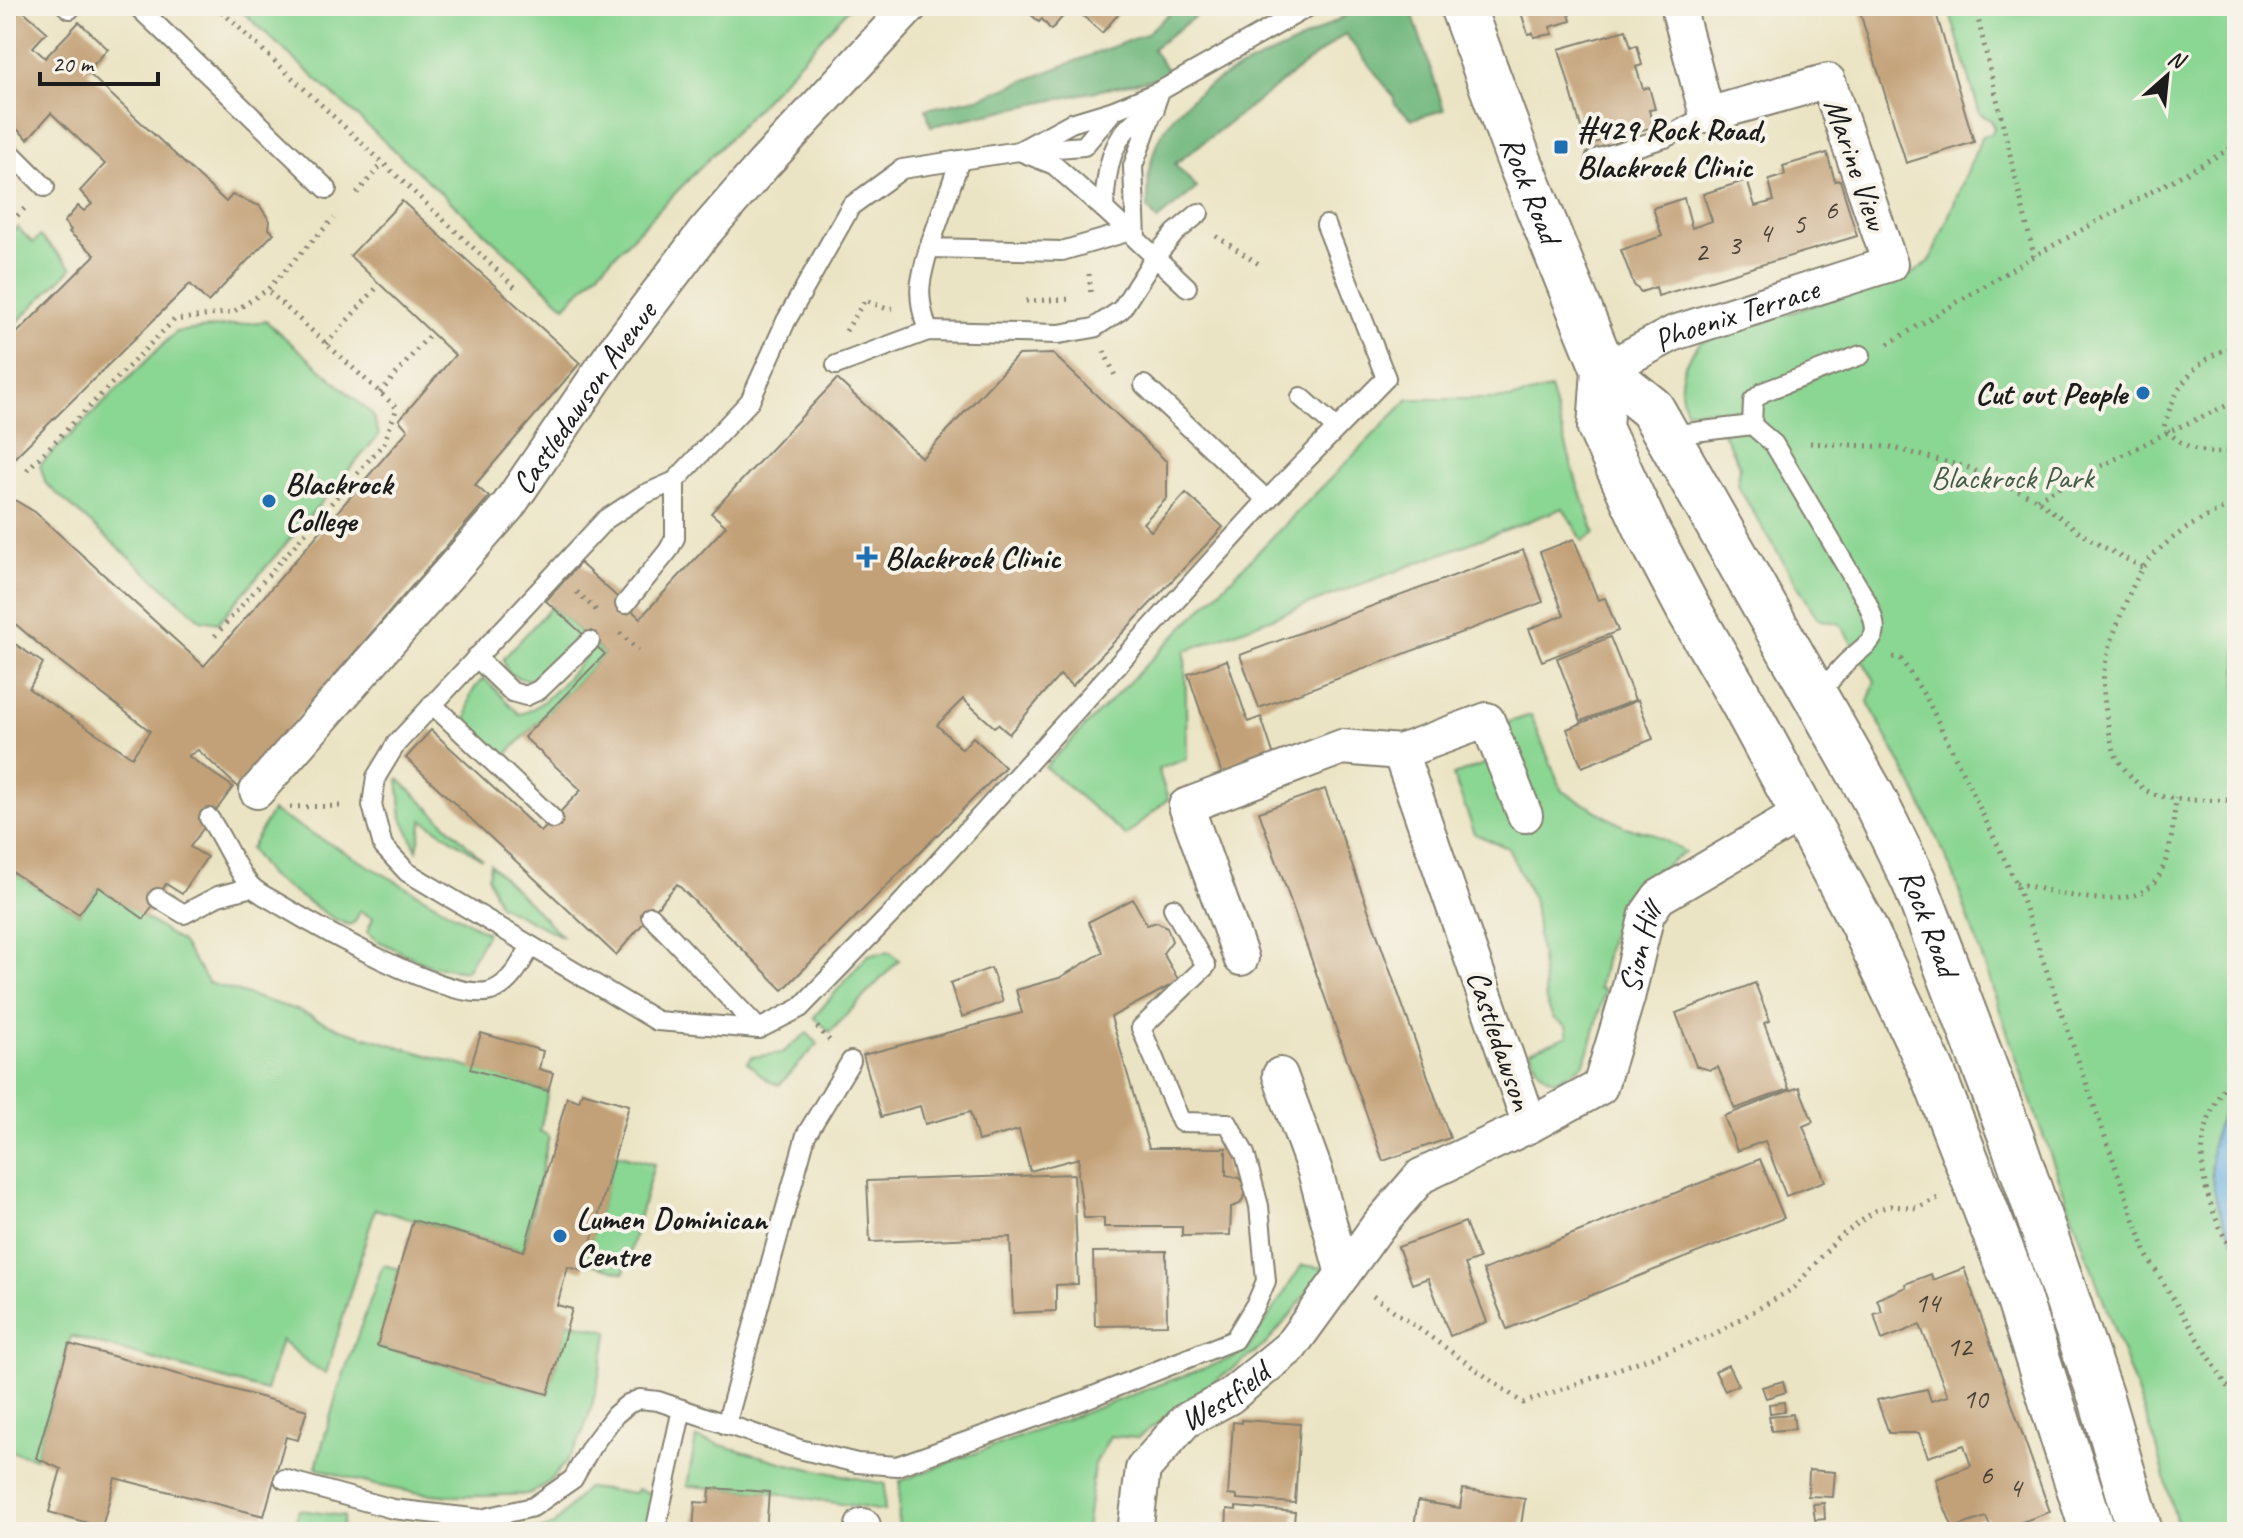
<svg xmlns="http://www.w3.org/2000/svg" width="2243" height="1538" font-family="Caveat,sans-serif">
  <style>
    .green { fill: #8ad693; stroke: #537958; stroke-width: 2 }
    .forest { fill: #6fb77d; stroke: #466a4c; stroke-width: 2 }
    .water { fill: #6bb2e2; stroke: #44677f; stroke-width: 2 }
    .building { fill: #c3a178 }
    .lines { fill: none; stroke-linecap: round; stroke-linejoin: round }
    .lane-casing { stroke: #848070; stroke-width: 22 }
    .street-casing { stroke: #848070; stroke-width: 38 }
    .secondary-casing { stroke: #848070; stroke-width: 48 }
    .path { stroke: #848070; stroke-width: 5; stroke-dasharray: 2 6; stroke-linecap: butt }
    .lane { stroke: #fff; stroke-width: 18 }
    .street { stroke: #fff; stroke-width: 34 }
    .secondary { stroke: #fff; stroke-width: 44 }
    .poi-dot { fill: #1f6fb2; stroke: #f7f3e8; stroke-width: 3 }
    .labels { text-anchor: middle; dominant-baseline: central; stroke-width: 8; stroke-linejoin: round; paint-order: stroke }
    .number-label { font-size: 28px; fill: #463d33 }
    .poi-label { font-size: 32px; font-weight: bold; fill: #1c1c1c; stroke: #f7f3e8; text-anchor: start }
    .street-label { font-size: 32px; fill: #1c1c1c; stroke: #f7f3e8 }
    .park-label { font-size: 32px; fill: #425d46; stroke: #f7f3e8 }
  </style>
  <rect width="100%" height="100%" fill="#f7f3e8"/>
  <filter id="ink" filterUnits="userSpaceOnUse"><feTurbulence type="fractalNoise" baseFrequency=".0125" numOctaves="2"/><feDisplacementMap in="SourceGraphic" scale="16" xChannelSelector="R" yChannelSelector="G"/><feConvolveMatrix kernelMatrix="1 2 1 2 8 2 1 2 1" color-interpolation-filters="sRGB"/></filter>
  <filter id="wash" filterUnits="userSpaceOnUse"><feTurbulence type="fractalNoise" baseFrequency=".006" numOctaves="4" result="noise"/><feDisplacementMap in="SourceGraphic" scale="32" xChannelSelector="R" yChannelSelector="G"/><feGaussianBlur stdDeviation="1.8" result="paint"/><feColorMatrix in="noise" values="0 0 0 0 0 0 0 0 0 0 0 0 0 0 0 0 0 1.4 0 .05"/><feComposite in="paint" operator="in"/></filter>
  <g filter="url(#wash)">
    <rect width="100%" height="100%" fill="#ebe4c4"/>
    <g class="green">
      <path d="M236,6H851L730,137L565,306Z"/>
      <path d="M1948,6H2237V1532H2179L2157,1447L2035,1113L1954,876L1917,794L1868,702L1875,681L1840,624L1818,619L1737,485L1740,467L1712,410H1686C1675,383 1682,362 1701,342L1913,273L1930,261L1982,136L1991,134L1994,129L1991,120L1980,114Z"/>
      <path d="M17,227L33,243L40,236L72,268L6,333V238Z"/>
      <path d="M266,321L373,415L379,435L218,623L201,620L46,484L40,465L176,332Z"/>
      <path d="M1550,389L1577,483L1595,533L1583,541L1563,508L1185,651L1187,759L1158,769L1168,799L1126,836L1045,767L1409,399H1510Z"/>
      <path d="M552,606L584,636L538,679C522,681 503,677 504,658Z"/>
      <path d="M595,646L605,654L504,757L467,721C468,702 469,691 484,678L519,714C544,710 578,665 595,646Z"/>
      <path d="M1531,715L1562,791L1625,827L1651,833L1685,852C1660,869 1626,892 1615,921C1607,942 1605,966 1599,988L1605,990L1589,1051L1583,1065L1555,1081C1540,1076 1536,1065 1530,1051L1568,1036L1566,1026L1553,1018L1546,1001L1534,902L1508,848L1475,834L1453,775L1490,762L1506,723Z"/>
      <path d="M398,779H399L482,859L423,820L417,850L402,818Z"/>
      <path d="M272,811L487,933L466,971L430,966L376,940L367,932L373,918L360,911L355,922L349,925L334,919L269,876L250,849Z"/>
      <path d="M490,864L563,937L499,905L488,878Z"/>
      <path d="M6,868L79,914L99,887L181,942L209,983L300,1011L340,1029L548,1091L540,1131L549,1136L524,1251L375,1209L326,1374L307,1362L281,1340L266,1391L71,1336L36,1458L6,1450Z"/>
      <path d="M890,952L899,960L830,1032L814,1017L868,955Z"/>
      <path d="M807,1033L818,1044L779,1085L768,1081L747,1062L752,1057L782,1053Z"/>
      <path d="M615,1154L654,1164L624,1273L585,1262Z"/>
      <path d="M383,1265L399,1269L378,1346L548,1394L568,1322L609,1331C599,1370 594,1419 572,1453C564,1466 547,1487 533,1492C524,1496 512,1495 503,1495C440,1500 375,1489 316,1467L338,1390Z"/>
      <path d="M1302,1265L1324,1268L1293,1312L1265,1345L1137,1438L1110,1436L1094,1466L1086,1532H898L900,1481L1245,1353Z"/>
      <path d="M696,1438L788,1464L885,1484L884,1511L769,1492L687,1486Z"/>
      <path d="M586,1488L635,1493L637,1489L658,1496L649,1532H535L554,1525Z"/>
      <path d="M299,1510L344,1516L341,1532H292Z"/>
    </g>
    <g class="forest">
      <path d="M1178,6H1209L1152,49L1171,75L931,126L926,109L982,97L1146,34Z"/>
      <path d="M1367,6H1410L1444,110L1412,119L1395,105L1393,96L1345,34L1175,164L1197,188L1157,220L1148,209C1149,196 1147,179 1150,166C1167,91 1235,72 1296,43C1320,32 1342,14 1367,6Z"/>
    </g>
    <path class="water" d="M2237,1091V1246C2207,1196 2198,1139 2237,1091Z"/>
    <g id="blocks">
      <g class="building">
        <path d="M6,6H18L47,32L33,47L45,58L79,22L108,49L87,72L226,202L232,195L260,206L270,221L269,229L274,233L208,302L190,284L6,466V344L95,255L69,232L71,230L64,222L78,206L84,211L92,204L80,191L105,164L51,113L28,139L6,119Z"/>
        <path d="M1022,6H1125L1102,33L1072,6L1051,30L1042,19L1039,22Z"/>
        <path d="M1519,6H1567L1571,21L1550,27L1553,34L1534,37L1533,33L1528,34Z"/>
        <path d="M1858,6H1934L1974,142L1906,163Z"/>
        <path d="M1626,30L1631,47L1637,45L1642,65L1636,67L1643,89L1649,87L1655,109L1649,110L1653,127L1586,145L1559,49Z"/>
        <path d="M1827,153L1835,181L1840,180L1857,236L1658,296L1656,287L1641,292L1634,285L1621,250L1662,236L1653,208L1684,198L1692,228L1712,221L1703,194L1747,180L1755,206L1774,201L1769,180L1785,175L1783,166Z"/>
        <path d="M402,201L580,363L475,485L489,497L238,787L198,750L188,756L233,787L190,847L207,857L182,894L166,884L144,919L99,887L79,914L6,868V638L43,663L29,689L132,757L150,731L48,652L6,616V495L35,512L204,666L408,430L399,420L455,355L350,256Z"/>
        <path d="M1053,354L1167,462V498L1143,523L1151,531L1186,493L1223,527L1072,686L1060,675L1009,734L998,724L994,727L963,699L937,725L962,749L973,737L1005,767L783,990L677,884L616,955L406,758L431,730L541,832L581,790L524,737L605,654L546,601L580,563L640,618L726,526L711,513L837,379L922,458L1018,355Z"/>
        <path d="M1574,539L1598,600L1605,598L1618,631L1542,661L1529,629L1564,615L1540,552Z"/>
        <path d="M1523,550L1543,602L1259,708L1240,655Z"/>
        <path d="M1610,637L1635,700L1581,721L1557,658Z"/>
        <path d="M1227,660L1248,722L1261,717L1274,756L1222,774L1188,674Z"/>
        <path d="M1638,700L1653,739L1582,767L1567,729Z"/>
        <path d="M1325,789L1450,1138L1383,1161L1259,812Z"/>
        <path d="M1133,899L1147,925L1157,922L1167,927L1172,941L1163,953L1179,981L1111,1017L1149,1148H1226V1175L1239,1178L1245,1185V1195L1240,1204L1231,1207L1230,1235L1182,1236V1227H1104V1218H1084L1078,1175L1079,1158L1030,1171L1019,1130L978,1141L970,1112L925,1124L920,1106L881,1117L863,1055L1022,1013L1016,990L1059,978L1103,952L1088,922Z"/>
        <path d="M991,968L1003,1002L962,1017L950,983Z"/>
        <path d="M1755,983L1770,1021L1764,1023L1789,1089L1735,1109L1718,1067L1710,1070L1696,1066L1676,1013Z"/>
        <path d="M481,1033L543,1051L539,1069L553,1073L548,1091L470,1069Z"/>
        <path d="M1799,1087L1813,1122L1803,1126L1825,1181L1786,1196L1765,1141L1737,1151L1724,1116Z"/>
        <path d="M582,1092L629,1105L583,1271L568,1267L557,1305L572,1309L548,1394L377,1346L413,1220L524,1251L567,1097L579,1101Z"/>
        <path d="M1760,1159L1784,1218L1507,1329L1483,1270Z"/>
        <path d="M1074,1174L1078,1284L1056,1285V1311L1013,1313L1010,1237L870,1242L867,1181Z"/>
        <path d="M1465,1222L1479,1259L1465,1264L1487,1322L1450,1336L1428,1278L1412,1284L1398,1247Z"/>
        <path d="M1166,1251L1167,1325L1095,1326L1093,1252Z"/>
        <path d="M1964,1268L2050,1512L1993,1532L1986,1517L1953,1528L1943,1504L1936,1479L1971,1466L1964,1445L1928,1457L1919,1433H1889L1877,1400L1927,1389L1931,1401L1948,1396L1920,1325L1882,1340L1874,1314L1882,1312L1877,1299L1906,1287L1905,1284L1931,1274L1933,1280Z"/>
        <path d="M69,1344L307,1410L298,1440L286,1437L264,1516L115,1478L102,1527L49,1512L61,1469L36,1458Z"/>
        <path d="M1728,1365L1738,1385L1725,1391L1715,1371Z"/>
        <path d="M1783,1381L1786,1392L1766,1398L1762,1387Z"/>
        <path d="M1784,1402L1785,1411L1770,1413L1769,1404Z"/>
        <path d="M1793,1414L1795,1429L1771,1431L1769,1416Z"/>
        <path d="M1242,1420L1300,1424L1295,1503L1237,1499V1496L1228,1495L1233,1422L1242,1423Z"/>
        <path d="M1809,1470L1835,1472L1833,1497L1808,1496Z"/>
        <path d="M710,1488L769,1492L766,1532H693L695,1502L709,1503Z"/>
        <path d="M1463,1489L1525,1499L1520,1532H1413L1418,1501L1460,1508Z"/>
        <path d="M1824,1503L1825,1519L1815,1520L1813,1504Z"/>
        <path d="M1236,1507L1295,1512L1293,1532H1226L1227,1509L1236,1510Z"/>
      </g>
    </g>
  </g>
  <g filter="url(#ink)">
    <use href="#blocks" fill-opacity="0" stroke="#848070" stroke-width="2"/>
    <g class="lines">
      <g class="lane-casing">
        <g id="lane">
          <path d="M66,6L70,9"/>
          <path d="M137,6L327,189"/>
          <path d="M1160,91L1133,166L1136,239L1187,287"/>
          <path d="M6,148L45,187"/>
          <path d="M1030,150L1084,146L1114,110"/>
          <path d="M1019,151L1071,123L1114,110L1160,91L1310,6"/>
          <path d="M1595,159L1665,138L1707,115"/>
          <path d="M960,160L929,248L1062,251L1127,232"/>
          <path d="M1104,209L1054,165L1019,151L902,169L851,206L786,321L750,401L675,481L643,495L605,520L396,744L376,777L372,805L383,846L407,872L657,1021L759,1029L800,1008L896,909L1267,500L1386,378L1326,225"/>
          <path d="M1134,237L1104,209C1106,168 1112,126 1155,110"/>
          <path d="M928,331C916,295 919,283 929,248"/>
          <path d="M836,365L928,331L1059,334L1094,328L1121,310L1155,257L1175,233L1199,213"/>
          <path d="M1144,385L1267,500"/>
          <path d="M1301,397L1336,428"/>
          <path d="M1752,425L1753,401L1763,392L1861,355"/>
          <path d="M1670,435L1752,425L1774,444L1866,600C1884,641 1873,637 1846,663C1836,673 1827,685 1817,696"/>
          <path d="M625,604L668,551L675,538V481"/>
          <path d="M476,657L512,692L526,696L539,690L590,641"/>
          <path d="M432,704L553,819"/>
          <path d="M209,818C223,837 236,871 251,886C258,893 269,898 277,903C314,925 451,1004 491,991C509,986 522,962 531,946"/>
          <path d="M158,898L184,914L218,896L252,887"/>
          <path d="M651,916L759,1029"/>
          <path d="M726,1425L806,1135L851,1061"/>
          <path d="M284,1479L393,1509L481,1519L533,1507L573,1479L591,1447L615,1415L628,1404L640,1399L658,1401L799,1449L857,1463L897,1466L1073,1404L1234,1340L1257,1302L1266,1281L1259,1206L1245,1154L1228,1123L1181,1122L1141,1028L1206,966L1173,908"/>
          <path d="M655,1532L682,1409"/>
        </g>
      </g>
      <g class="street-casing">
        <g id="street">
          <path id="s1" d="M1604,370L1674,333L1890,264L1828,81L1707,115L1680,14"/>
          <path id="s2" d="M257,791L508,506L615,350L703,234L763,165L910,6"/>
          <path d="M1241,958L1186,806L1342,747L1400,752L1487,720L1525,815"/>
          <path d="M1280,1075L1315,1171L1343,1274L1378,1226L1421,1176L1530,1125L1400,752"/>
          <path id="s3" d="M1530,1125L1600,1087L1627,998L1647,914L1659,897L1804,812"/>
          <path d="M863,1532V1526"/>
          <path id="s4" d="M1135,1532L1143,1469L1185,1421L1229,1397L1290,1347L1343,1274"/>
        </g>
      </g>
      <g class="secondary-casing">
        <g id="secondary">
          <path id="s5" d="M1462,6L1519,160L1604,370L1600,428L1649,534L1689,610L1743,703L1862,923L1932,1071L2011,1275L2093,1532"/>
          <path id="s6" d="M1604,370L1652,409L1873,797L1914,881L2012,1139L2053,1258L2101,1398L2140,1532"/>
        </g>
      </g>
      <g class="path">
        <path d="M216,6L516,288"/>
        <path d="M1975,6L2034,256"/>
        <path d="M2233,6L2237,19"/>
        <path d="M357,193L383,163"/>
        <path d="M6,227L25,208"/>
        <path d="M1216,236L1262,266"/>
        <path d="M1089,274L1091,295"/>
        <path d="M1026,301L1072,299"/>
        <path d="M846,331L865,300L887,309L893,308"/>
        <path d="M326,344L380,284"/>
        <path d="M1888,344L2034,256L2237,145"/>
        <path d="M2237,346C2196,356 2174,388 2164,427C2182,450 2209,455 2237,452"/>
        <path d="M1104,351L1116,378"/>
        <path d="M380,393L431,333"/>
        <path d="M1810,443L1890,447L1969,468L2036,499L2089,539L2143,568"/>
        <path d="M27,470L174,320L233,312L267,290L334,218"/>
        <path d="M2037,499L2168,432L2237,401"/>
        <path d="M2237,503C2204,516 2164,538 2143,568C2130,586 2107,648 2104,670C2101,688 2109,744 2118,760C2123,768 2138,786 2147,791C2169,803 2212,800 2237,800"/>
        <path d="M577,592L596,610"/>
        <path d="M620,633L638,650"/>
        <path d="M215,636L384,443L397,408L267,290"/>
        <path d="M1893,657L1901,659L1928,701L2016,883L2147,1256L2237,1402"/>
        <path d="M290,807L344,806"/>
        <path d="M2016,883C2052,891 2133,918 2158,877C2172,855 2173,823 2176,798"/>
        <path d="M817,1027L832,1043"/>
        <path d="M2237,1069C2184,1137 2198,1191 2237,1261"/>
        <path d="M1373,1296L1523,1403L1713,1335L1794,1288L1837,1239L1876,1210L1890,1206L1917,1208L1938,1198"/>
      </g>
      <use href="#lane" class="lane"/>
      <use href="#street" class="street"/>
      <use href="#secondary" class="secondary"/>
    </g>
  </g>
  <g class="poi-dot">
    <rect x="1553" y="139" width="16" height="16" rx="4"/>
    <circle cx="2143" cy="393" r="8"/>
    <circle cx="269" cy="501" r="8"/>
    <path d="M863 545h8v8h8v8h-8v8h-8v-8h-8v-8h8z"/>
    <circle cx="560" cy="1236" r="8"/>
  </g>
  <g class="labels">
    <g class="number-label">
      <text x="1831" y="209">6</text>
      <text x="1799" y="223">5</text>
      <text x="1765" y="232">4</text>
      <text x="1734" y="244">3</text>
      <text x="1701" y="251">2</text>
      <text x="1927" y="1302">14</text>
      <text x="1959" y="1346">12</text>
      <text x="1975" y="1398">10</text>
      <text x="1986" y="1474">6</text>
      <text x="2015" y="1487">4</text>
    </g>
    <g class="poi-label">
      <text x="1577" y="129">#429 Rock Road,<tspan x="1577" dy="37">Blackrock Clinic</tspan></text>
      <text x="2127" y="393" text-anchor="end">Cut out People</text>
      <text x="285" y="483">Blackrock<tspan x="285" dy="37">College</tspan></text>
      <text x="885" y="557">Blackrock Clinic</text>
      <text x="576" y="1218">Lumen Dominican<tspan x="576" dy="37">Centre</tspan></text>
    </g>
    <g class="street-label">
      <text transform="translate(1856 164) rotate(71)">Marine View</text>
      <text stroke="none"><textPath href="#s5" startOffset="196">Rock Road</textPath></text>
      <text stroke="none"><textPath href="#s1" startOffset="144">Phoenix Terrace</textPath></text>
      <text stroke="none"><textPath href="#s2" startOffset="512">Castledawson Avenue</textPath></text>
      <text stroke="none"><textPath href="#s6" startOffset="646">Rock Road</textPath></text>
      <text stroke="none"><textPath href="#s3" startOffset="224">Sion Hill</textPath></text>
      <text transform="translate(1500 1040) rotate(71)">Castledawson</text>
      <text stroke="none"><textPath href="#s4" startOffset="174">Westfield</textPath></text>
    </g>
    <g class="park-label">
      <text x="2012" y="477">Blackrock Park</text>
    </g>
  </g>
  <rect width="2243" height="1538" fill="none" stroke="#f7f3e8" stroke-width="32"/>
  <g transform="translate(2167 76) rotate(27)" stroke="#f7f3e8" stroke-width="6" paint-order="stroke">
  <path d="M0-6L14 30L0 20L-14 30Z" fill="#1c1c1c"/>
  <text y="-12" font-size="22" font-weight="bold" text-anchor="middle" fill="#1c1c1c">N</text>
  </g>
  <path d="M40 72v12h118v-12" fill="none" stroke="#1c1c1c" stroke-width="4"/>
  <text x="52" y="72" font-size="24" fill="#1c1c1c" stroke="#f7f3e8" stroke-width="6" paint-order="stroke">20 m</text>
</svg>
